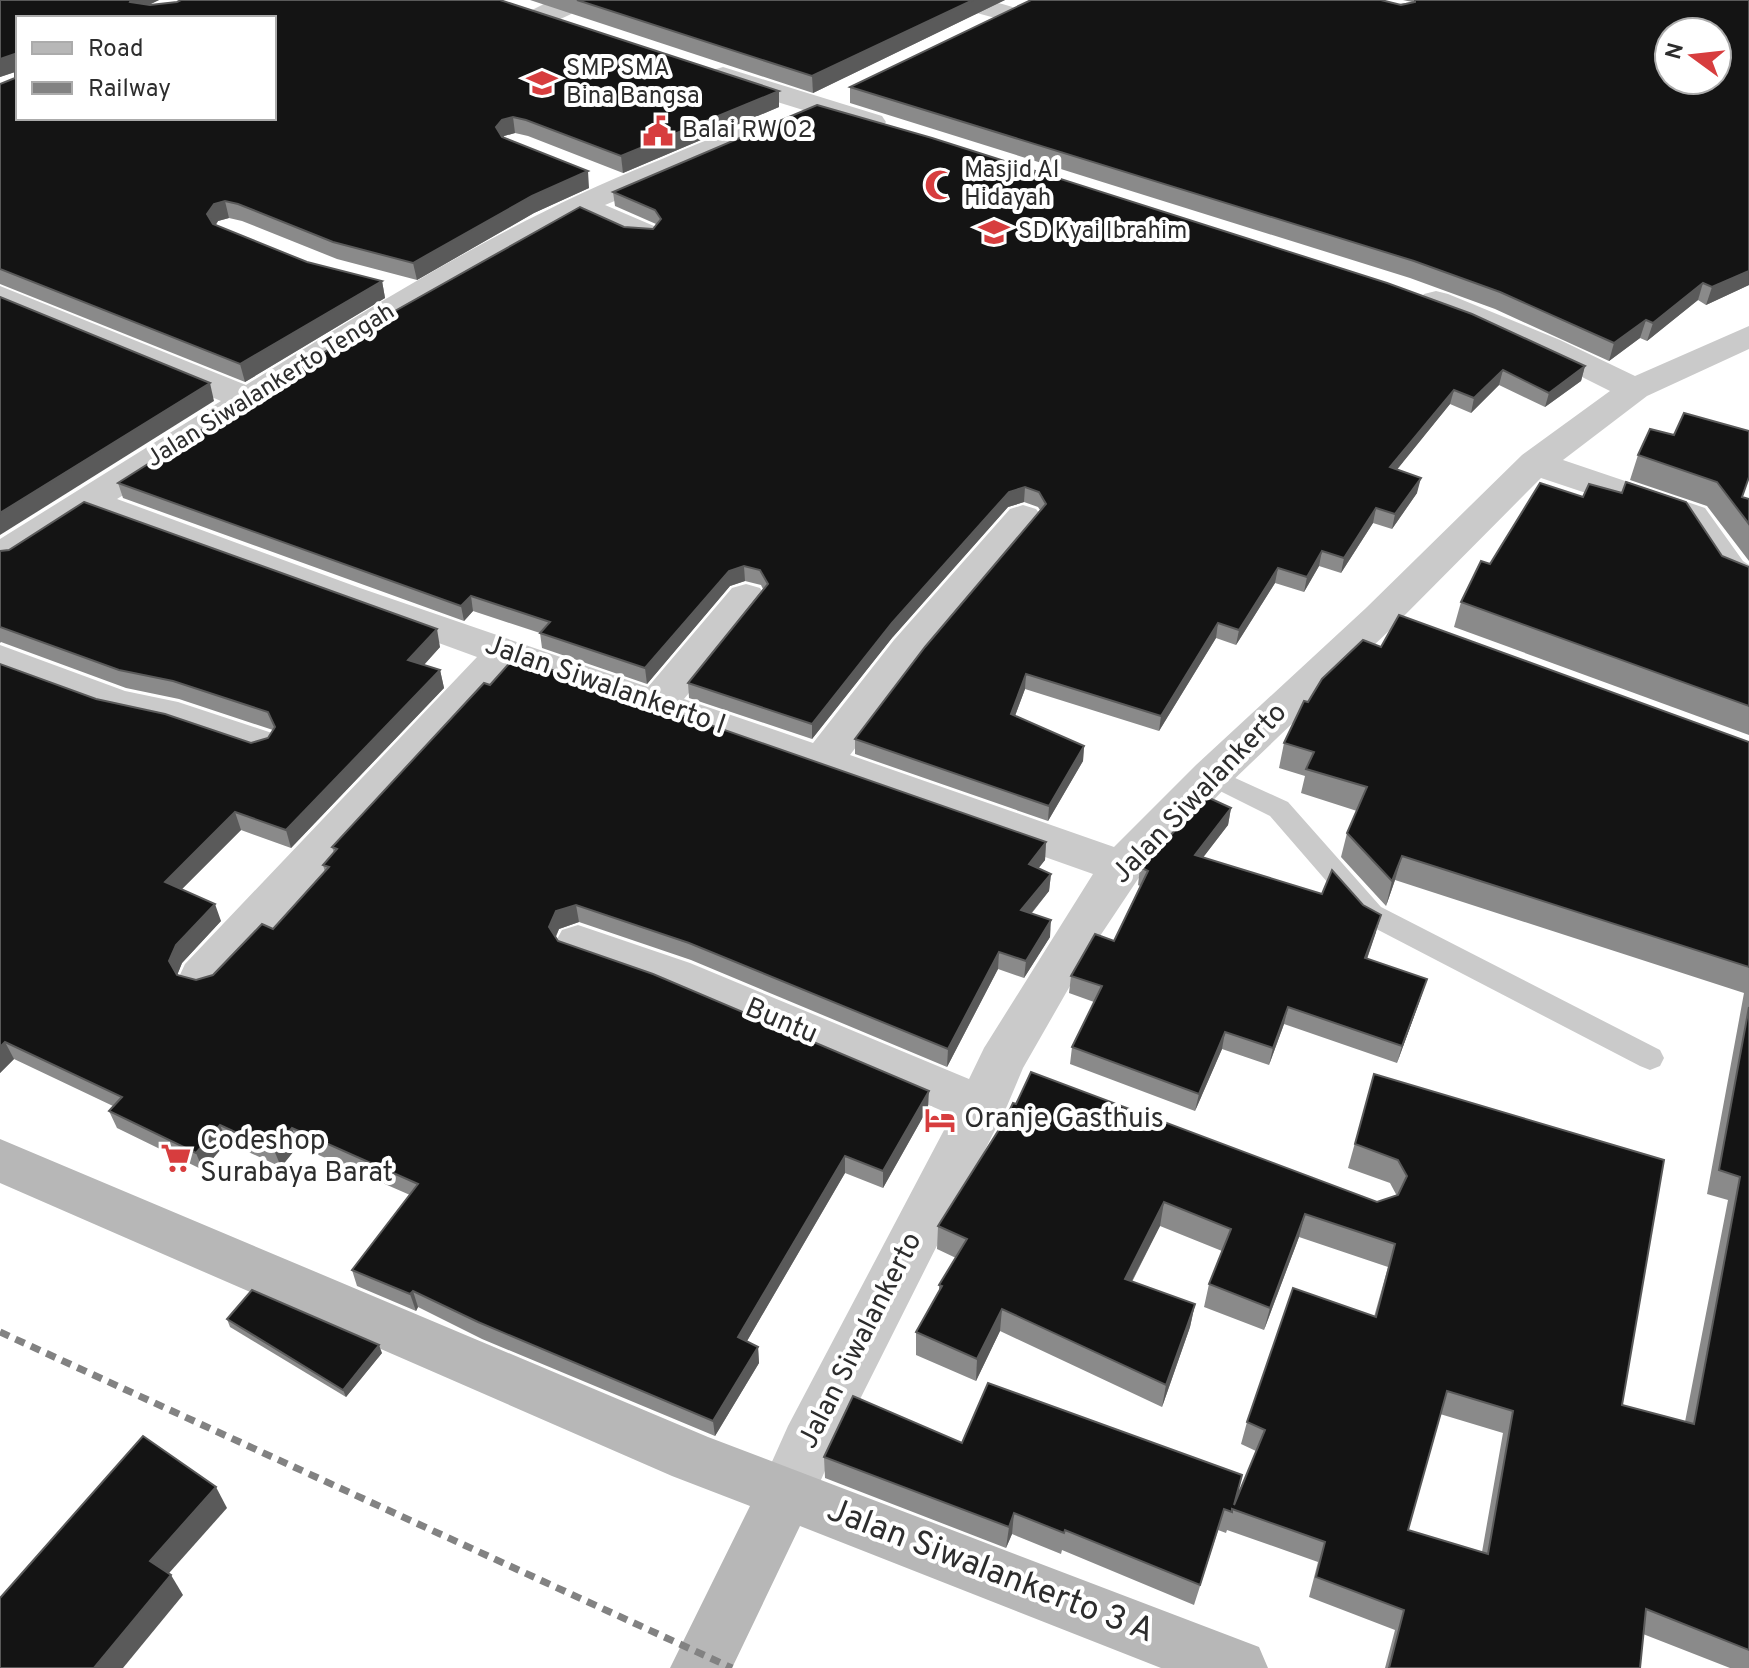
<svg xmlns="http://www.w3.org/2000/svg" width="1749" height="1668" font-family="Overpass,sans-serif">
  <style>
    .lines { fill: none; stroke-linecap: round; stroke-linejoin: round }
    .lane { fill: #cacaca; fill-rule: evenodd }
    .street { fill: #cacaca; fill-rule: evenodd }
    .secondary { fill: #b7b7b7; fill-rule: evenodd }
    .rail { stroke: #828282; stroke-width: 7; stroke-dasharray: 10 7; stroke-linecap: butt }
    .wall { fill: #8a8a8a; fill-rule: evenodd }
    .shaded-wall { fill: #5a5a5a }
    .building { fill: #141414; stroke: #5a5a5a; stroke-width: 2; fill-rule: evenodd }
    .labels { text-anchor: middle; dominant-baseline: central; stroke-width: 8; stroke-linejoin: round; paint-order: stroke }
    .far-poi-label { font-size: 24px; fill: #2d2d2d; stroke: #fff; text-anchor: start }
    .far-street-label { font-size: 24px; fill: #2d2d2d; stroke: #fff }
    .street-label { font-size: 28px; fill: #2d2d2d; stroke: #fff }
    .poi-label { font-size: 28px; fill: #2d2d2d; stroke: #fff; text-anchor: start }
    .near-street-label { font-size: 34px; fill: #2d2d2d; stroke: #fff }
  </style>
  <rect width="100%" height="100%" fill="#fff"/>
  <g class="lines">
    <path class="lane" d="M1211,767L1288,802L1381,907L1660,1050L1664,1058L1660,1066L1650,1070L1640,1066L1361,921L1270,816L1202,782L1198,776L1202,770Z"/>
    <g class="street">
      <path d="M552,0H587C577,15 549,26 532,22L528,16L532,10Z"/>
      <path d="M947,0C969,0 1010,0 1024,14L1020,20L1010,22L951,6Z"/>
      <path d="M723,67L882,116L886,122L882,128L871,131L713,82L708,76L713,70Z"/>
      <path d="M743,128L754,131L758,137L754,143L605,205L654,226L659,233L654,240C630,246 603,227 581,218L368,339L117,499L360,588L648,687L732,588L746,584L760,588L766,597L760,606L684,699L813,743L894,640L1010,509L1023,505L1036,509L1042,517L1036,525L922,660L850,755L1114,847L1196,765L1366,608L1522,455L1610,391L1536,354L1424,308L1419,301L1424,294L1436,291L1448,294L1560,340L1635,376L1749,326V349L1647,396L1563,460L1705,508L1743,561L1749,565V594L1715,579L1679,524L1541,478L1394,626L1226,787L1138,879L1090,951L1023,1068L1007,1106L831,1457L807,1512L787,1520L767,1512L758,1493L788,1426L952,1115L656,989L562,956L555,943L562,930L578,925L690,963L969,1079L984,1048L1093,874L512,669L219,990L202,995L185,990L179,977L185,964L477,657L91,516L14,565L0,568V539L221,401L0,308V286L246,385C376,304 509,220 652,163C682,151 712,136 743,128Z"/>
      <path d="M0,645L125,691L178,702L272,733L278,743L272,753L257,758L172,729L104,714L0,676Z"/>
    </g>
    <path class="secondary" d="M0,1139L708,1437L1259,1647L1268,1668H1161L800,1526L732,1668H670L750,1506L672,1476L0,1183Z"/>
    <path class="rail" d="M0,1332L732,1668"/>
  </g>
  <g class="wall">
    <path d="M0,0H159L149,5L779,91V107L623,173L528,136L515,133L504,136L503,138L589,188L534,213L417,280L337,259L242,221L229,218L218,221L216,225L307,262L382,281L385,298L245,382L0,284V84L15,78V72L0,77Z"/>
    <path d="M530,0H1005L813,93Z"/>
    <path d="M1403,0H1749V285L1706,305L1698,300L1647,341L1640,338L1609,361L1495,309L1410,278L850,103V87L1412,2Z"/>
    <path d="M613,192L1585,366L1581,381L1545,407L1499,385L1471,413L1450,404L1397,469L1417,493L1392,529L1373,523L1341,573L1319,566L1304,592L1275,583L1236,645L1216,638L1159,731L1025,689L1015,716L1084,746L1083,761L1048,821L855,754V739L1040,510L1038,507L1024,502L1008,507L892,638L812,739L689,698L688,683L763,589L761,585L745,581L730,586L647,684L542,648L540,633L473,611L464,621L123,498L118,483L624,227L653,229L656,224L615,206Z"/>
    <path d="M1650,429L1742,497L1749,499V561L1707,506L1630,480L1638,455Z"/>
    <path d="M0,551L440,647L424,665L440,670L444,688L291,848L241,830L182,889L221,921L182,963L177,975L196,980L213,975L273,929L325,872L323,865L334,853L332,847L1046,842L1045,860L1038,868L1051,874L1049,891L1032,913L1050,937L1024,978L998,969L947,1067L691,960L579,922L559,929L556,937L558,941L928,1108L883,1188L845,1173L747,1341L758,1347L759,1363L715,1436L482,1339L418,1307L416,1311L357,1286L352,1270L410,1195L298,1146L281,1167L227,1142L203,1170L117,1128L109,1111L113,1106L14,1059L0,1073V664L96,699L251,743L268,738L273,730L179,699L126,688L1,642L0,643Z"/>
    <path d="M1722,556L1749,567V735L1454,627L1461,602L1490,564Z"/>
    <path d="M1381,647L1749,742V1668H1730L1643,1634L1640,1668H1385L1395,1630L1309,1597L1318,1562L1227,1530L1226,1533L1218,1530L1194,1605L1062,1550L1061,1554L1012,1534L1006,1548L825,1478L824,1457L962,1443L1234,1505L1256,1451L1241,1444L1247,1422L1374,1317L1388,1267L1299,1237L1264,1330L1204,1307L1209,1284L1222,1251L1160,1226L1132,1282L1195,1304L1190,1327L1162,1407L1000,1331L976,1381L916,1355V1332L939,1292V1285L956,1258L937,1249L938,1226L1005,1120L1377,1202L1397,1196L1390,1183L1348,1168L1374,1074L1622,1405L1685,1422L1728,1200L1707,1194L1744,993L1395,880L1386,906L1341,857L1347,833L1357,811L1301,793L1305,776L1279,768L1284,743L1308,702ZM1440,1414L1503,1433L1482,1552L1408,1530Z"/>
    <path d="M1231,808L1228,825L1203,857L1376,932L1367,959L1421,997L1397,1063L1284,1024L1269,1065L1222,1049L1195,1111L1070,1064L1072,1047L1094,1002L1069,993L1071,976L1114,941L1140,886L1138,885L1140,867Z"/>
    <path d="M227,1319L382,1353L346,1397L230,1327Z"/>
  </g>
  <g class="shaded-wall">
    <path d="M131,0H159L140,9L130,2Z"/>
    <path d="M973,0H1005L813,93L812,76Z"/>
    <path d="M15,54L18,71L0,77V59Z"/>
    <path d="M779,91V107L623,173L621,156Z"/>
    <path d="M513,117L515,133L504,136L498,143L496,127L502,120Z"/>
    <path d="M588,171L589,188L534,213L417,280L413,263L532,196Z"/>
    <path d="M225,201L229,218L218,221L211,231L207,214L214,204Z"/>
    <path d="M1749,271V285L1706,305L1712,287Z"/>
    <path d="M382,281L385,298L245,382L240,364Z"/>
    <path d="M1703,283L1698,300L1647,341L1653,323Z"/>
    <path d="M1646,320L1640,338L1609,361L1614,343Z"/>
    <path d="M1585,366L1581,381L1545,407L1549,393Z"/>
    <path d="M1503,370L1499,385L1471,413L1474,398Z"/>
    <path d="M210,383L214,401L0,535V513Z"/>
    <path d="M1454,390L1450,404L1387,482L1390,467Z"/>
    <path d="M1421,478L1417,493L1392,529L1395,514Z"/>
    <path d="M1025,487L1024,502L1008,507L892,638L812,739V724L892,623L1009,492Z"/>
    <path d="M1376,508L1373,523L1341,573L1344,558Z"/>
    <path d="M1322,551L1319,566L1304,592L1307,577Z"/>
    <path d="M744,566L745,581L730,586L647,684L645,668L729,571Z"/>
    <path d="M1278,568L1275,583L1236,645L1239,630Z"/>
    <path d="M471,596L473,611L464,621L461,606Z"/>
    <path d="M1218,623L1216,638L1159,731L1161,716Z"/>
    <path d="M437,629L440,647L412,678L408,660Z"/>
    <path d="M440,670L444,688L291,848L286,830Z"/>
    <path d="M1026,674L1025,689L1010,729L1011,714Z"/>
    <path d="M1084,746L1083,761L1048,821L1049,806Z"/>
    <path d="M1231,808L1228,825L1192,872L1195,855Z"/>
    <path d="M235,812L241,830L172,899L165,882Z"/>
    <path d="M1046,842L1045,860L1028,882L1029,864Z"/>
    <path d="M1402,856L1395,880L1386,906L1392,881Z"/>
    <path d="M1051,874L1049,891L1020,927L1021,910Z"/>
    <path d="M215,904L221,921L182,963L176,978L169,961L176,945Z"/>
    <path d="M576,905L579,922L559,929L552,944L549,927L556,911Z"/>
    <path d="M1381,915L1376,932L1361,976L1365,958Z"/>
    <path d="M1051,920L1050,937L1024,978L1026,961Z"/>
    <path d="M999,952L998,969L947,1067L948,1049Z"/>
    <path d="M1427,979L1421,997L1397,1063L1402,1046Z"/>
    <path d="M1288,1007L1284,1024L1269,1065L1273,1048Z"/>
    <path d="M1225,1032L1222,1049L1195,1111L1199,1094Z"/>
    <path d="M5,1042L14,1059L0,1073V1047Z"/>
    <path d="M929,1091L928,1108L883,1188V1171Z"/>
    <path d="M220,1125L227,1142L203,1170L196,1153Z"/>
    <path d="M292,1128L298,1146L281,1167L274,1150Z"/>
    <path d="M845,1156V1173L740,1353L738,1337Z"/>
    <path d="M1164,1202L1160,1226L1121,1302L1125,1279Z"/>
    <path d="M1305,1214L1299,1237L1264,1330L1270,1308Z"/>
    <path d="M413,1291L418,1307L416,1311L410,1294Z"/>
    <path d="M1195,1304L1190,1327L1162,1407L1166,1385Z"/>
    <path d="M1002,1309L1000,1331L976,1381L977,1359Z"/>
    <path d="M379,1345L382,1353L346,1397L343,1390Z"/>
    <path d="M758,1347L759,1363L715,1436L713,1421Z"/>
    <path d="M216,1487L227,1508L162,1581L150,1561Z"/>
    <path d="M1014,1513L1012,1534L1006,1548L1009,1527Z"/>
    <path d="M171,1575L183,1595L123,1668H94Z"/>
  </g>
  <g class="building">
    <path d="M0,0H131L130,2L150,5L177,2L181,0H500L779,91L621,156L526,120L513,117L502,120L496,127L502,137L588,171L532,196L413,263L333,242L238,204L225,201L214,204L207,214L213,224L307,262L382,281L240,364L0,269V84L15,78V54L0,59ZM18,18H274V118H18Z"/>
    <path d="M577,0H973L812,76Z"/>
    <path d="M1031,0H1381L1401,5L1415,2V0H1749V271L1712,287L1703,283L1653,323L1646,320L1614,343L1500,292L1414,261L850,87ZM1669,32H1717V80H1669Z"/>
    <path d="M817,105L932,138L1387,283L1472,314L1585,366L1549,393L1503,370L1474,398L1454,390L1390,467L1421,478L1395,514L1376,508L1344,558L1322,551L1307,577L1278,568L1239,630L1218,623L1161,716L1026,674L1011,714L1084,746L1049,806L855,739L925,647L1046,504L1039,492L1025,487L1009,492L892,623L812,724L688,683L768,584L760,570L744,566L729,571L645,668L540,633L550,622L471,596L461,606L118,483L345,339L580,207L624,227L653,229L661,219L655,210L613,192Z"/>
    <path d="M0,297L210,383L0,513Z"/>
    <path d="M1684,413L1749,431V477L1742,497L1749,499V524L1717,482L1638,455L1650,429L1674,435Z"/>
    <path d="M1626,482L1686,502L1722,556L1749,567V706L1461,602L1481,561L1490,564L1540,483L1583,497L1589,484L1622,493Z"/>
    <path d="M84,502L437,629L408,660L440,670L286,830L235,812L165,882L215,904L176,945L169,961L177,975L196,980L213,975L262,924L273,929L329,867L323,865L337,849L332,847L484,683L490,685L515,657L1046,842L1029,864L1051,874L1021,910L1051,920L1026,961L999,952L948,1049L689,943L576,905L556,911L549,927L558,941L653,974L929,1091L883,1171L845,1156L738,1337L758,1347L713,1421L478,1322L413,1291L410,1294L352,1270L418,1184L292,1128L274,1150L220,1125L196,1153L109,1111L122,1097L5,1042L0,1047V664L96,699L165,714L251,743L268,738L275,727L268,712L173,681L119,670L0,627V551L9,550Z"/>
    <path d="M1399,615L1749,742V967L1402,856L1392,881L1347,833L1367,787L1306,769L1314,752L1284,743L1304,701L1308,702L1322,679L1363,640L1381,647Z"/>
    <path d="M1207,797L1231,808L1195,855L1322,894L1332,870L1363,905L1381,915L1365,958L1427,979L1402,1046L1288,1007L1273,1048L1225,1032L1199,1094L1072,1047L1102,986L1071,976L1095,934L1114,941L1148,871L1140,867Z"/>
    <path d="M1749,1007V1650L1646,1609L1640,1668H1389L1404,1610L1316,1577L1325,1542L1232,1509V1512L1224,1509L1200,1585L1065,1530L1064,1533L1014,1513L1009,1527L824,1457L853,1396L962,1443L988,1383L1242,1475L1234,1505L1265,1430L1247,1422L1293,1288L1376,1317L1395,1244L1305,1214L1270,1308L1209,1284L1231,1229L1164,1202L1125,1279L1195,1304L1166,1385L1002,1309L977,1359L916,1332L942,1286L939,1285L967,1239L938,1226L1005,1120L1013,1103L1016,1104L1031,1072L1377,1202L1398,1195L1407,1176L1398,1160L1355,1144L1374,1074L1664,1160L1622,1405L1694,1424L1740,1177L1719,1170ZM1447,1391L1513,1411L1488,1554L1408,1530Z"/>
    <path d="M252,1290L379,1345L343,1390L227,1319Z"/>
    <path d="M143,1436L216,1487L150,1561L171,1575L94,1668H0V1598Z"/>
  </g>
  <defs>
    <g id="school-bare" transform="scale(2.4)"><path d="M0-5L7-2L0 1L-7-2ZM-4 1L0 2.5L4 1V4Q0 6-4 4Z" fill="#d73d3e" stroke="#fff" stroke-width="2.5" paint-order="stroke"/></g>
    <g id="civic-bare" transform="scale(2.4)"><path d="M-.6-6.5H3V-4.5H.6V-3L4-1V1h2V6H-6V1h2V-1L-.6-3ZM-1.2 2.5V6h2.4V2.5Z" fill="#d73d3e" stroke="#fff" stroke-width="2.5" paint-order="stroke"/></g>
    <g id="mosque-bare" transform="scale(2.4)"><path d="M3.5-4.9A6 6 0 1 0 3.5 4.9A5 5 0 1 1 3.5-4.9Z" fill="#d73d3e" stroke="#fff" stroke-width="2.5" paint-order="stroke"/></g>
    <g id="hotel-bare" transform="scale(2.4)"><path d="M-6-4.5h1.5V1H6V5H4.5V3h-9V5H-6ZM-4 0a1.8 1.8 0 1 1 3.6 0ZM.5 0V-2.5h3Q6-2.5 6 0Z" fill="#d73d3e" stroke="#fff" stroke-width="2.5" paint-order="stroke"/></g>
    <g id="supermarket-bare" transform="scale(2.4)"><path d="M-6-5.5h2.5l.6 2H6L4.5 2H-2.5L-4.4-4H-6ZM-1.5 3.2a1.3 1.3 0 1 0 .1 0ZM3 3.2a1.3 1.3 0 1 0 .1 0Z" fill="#d73d3e" stroke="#fff" stroke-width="2.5" paint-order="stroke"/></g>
  </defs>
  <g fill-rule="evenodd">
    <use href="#school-bare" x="542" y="83"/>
    <use href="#civic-bare" x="658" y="131"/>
    <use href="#mosque-bare" x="940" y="185"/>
    <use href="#school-bare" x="994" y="232"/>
    <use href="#hotel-bare" x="940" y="1120"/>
    <use href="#supermarket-bare" x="176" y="1158"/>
  </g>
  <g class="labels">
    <g class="far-poi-label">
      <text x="566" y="69">SMP SMA<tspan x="566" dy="28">Bina Bangsa</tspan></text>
      <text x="682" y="131">Balai RW 02</text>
      <text x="964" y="171">Masjid Al<tspan x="964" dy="28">Hidayah</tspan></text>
      <text x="1018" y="232">SD Kyai Ibrahim</text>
    </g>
    <g class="far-street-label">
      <text transform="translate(271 386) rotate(-32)">Jalan Siwalankerto Tengah</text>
    </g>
    <g class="street-label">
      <text transform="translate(605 686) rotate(19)">Jalan Siwalankerto I</text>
      <text transform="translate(1200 794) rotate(-46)">Jalan Siwalankerto</text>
      <text transform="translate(781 1022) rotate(23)">Buntu</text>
      <text transform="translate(861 1341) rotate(-63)">Jalan Siwalankerto</text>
    </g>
    <g class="poi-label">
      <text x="964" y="1120">Oranje Gasthuis</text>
      <text x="200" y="1142">Codeshop<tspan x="200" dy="32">Surabaya Barat</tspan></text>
    </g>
    <g class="near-street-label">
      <text transform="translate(990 1572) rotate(21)">Jalan Siwalankerto 3 A</text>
    </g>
  </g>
  <rect x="16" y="16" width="260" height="104" fill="#ffffff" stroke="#ababab" stroke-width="2"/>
  <rect x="32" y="42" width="40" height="12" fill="#b7b7b7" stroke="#ababab" stroke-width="2"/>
  <text x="88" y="56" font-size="24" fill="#2d2d2d">Road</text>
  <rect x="32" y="82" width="40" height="12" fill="#828282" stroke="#ababab" stroke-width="2"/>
  <text x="88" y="96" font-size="24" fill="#2d2d2d">Railway</text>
  <g transform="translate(1693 56) rotate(285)"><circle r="38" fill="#ffffff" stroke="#ababab" stroke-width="2"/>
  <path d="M0-6L14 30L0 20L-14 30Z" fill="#d73d3e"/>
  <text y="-12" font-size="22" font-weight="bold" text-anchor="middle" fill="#2d2d2d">N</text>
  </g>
</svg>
